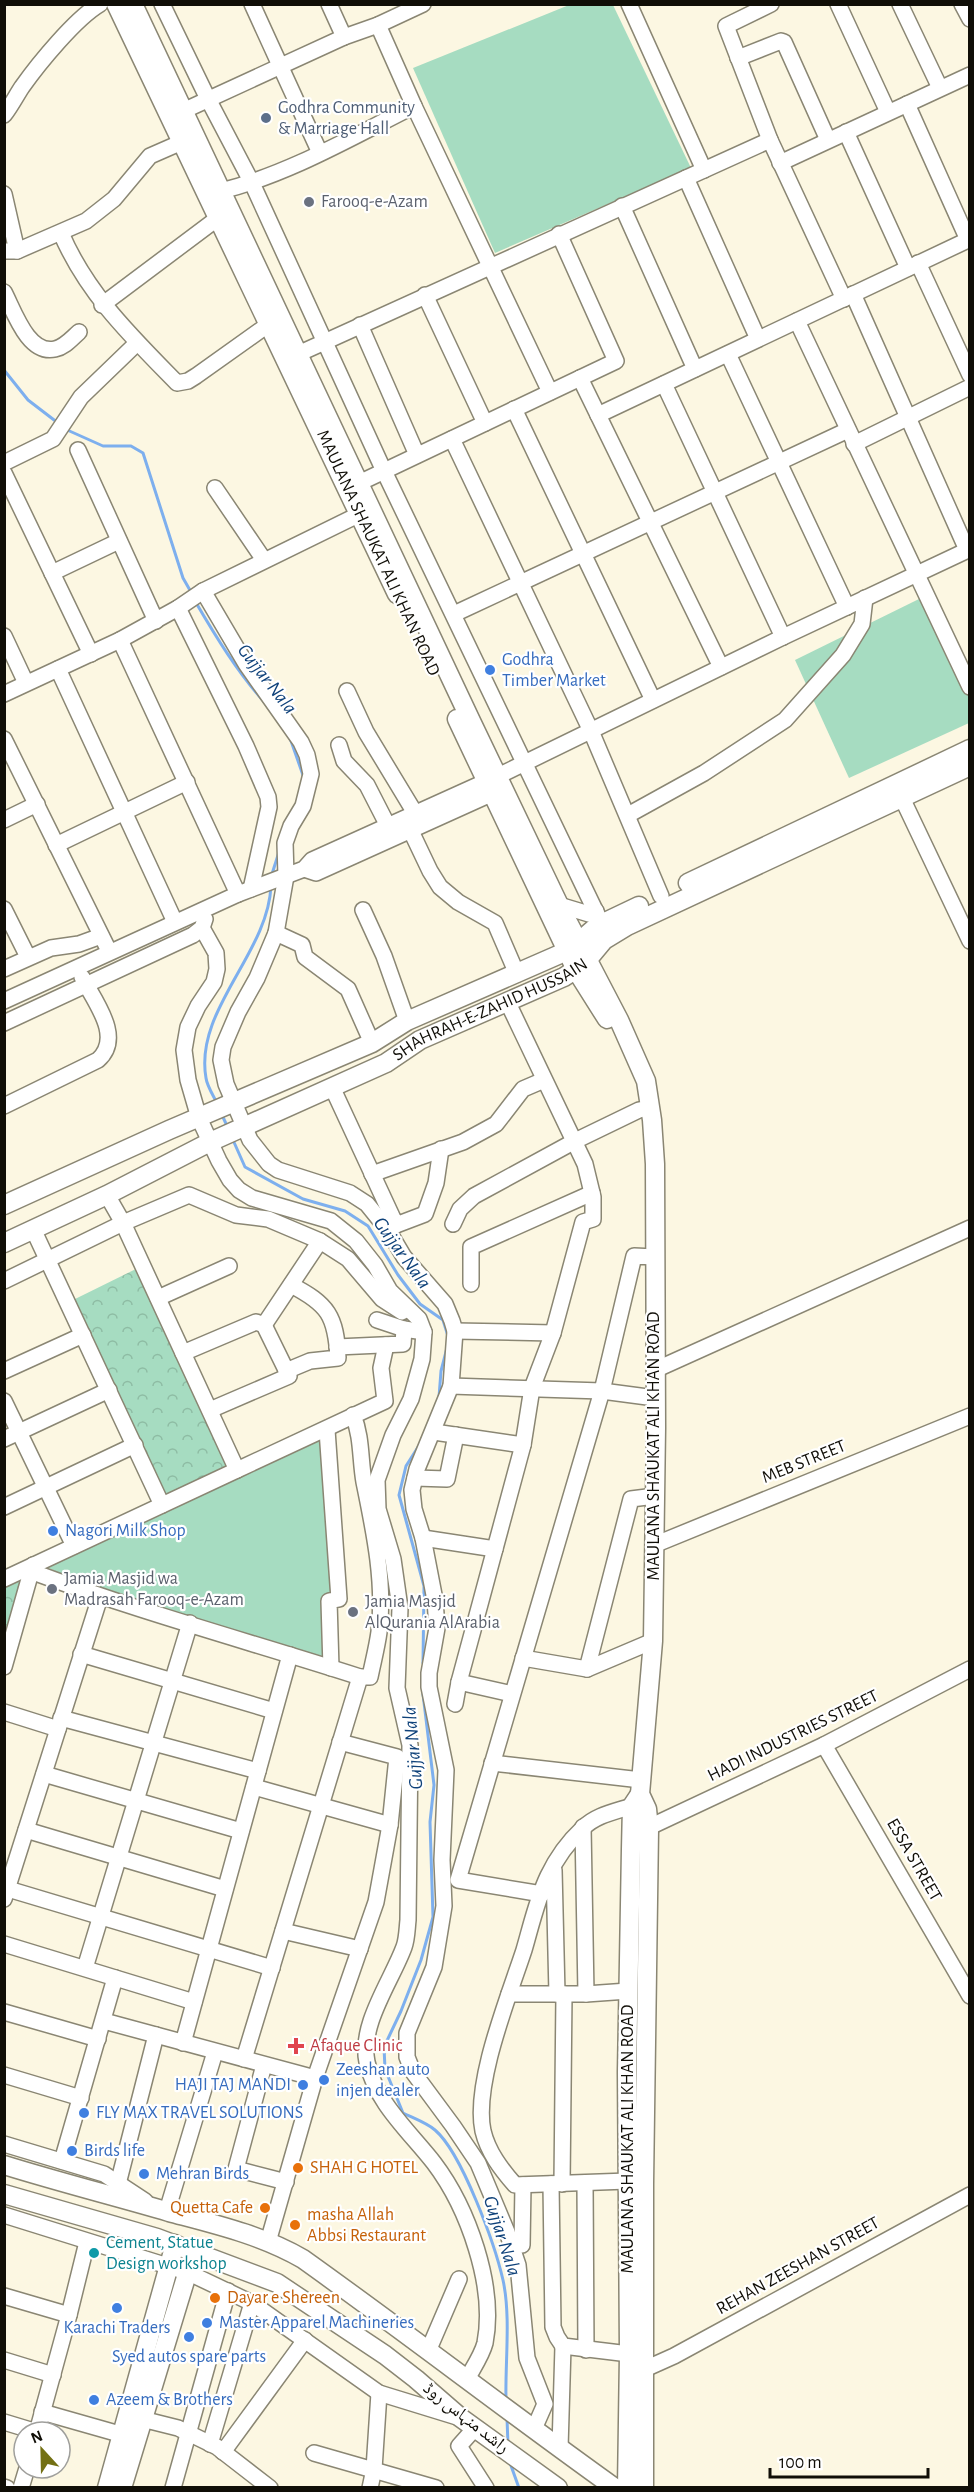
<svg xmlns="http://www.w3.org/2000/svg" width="974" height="2492" font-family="'Alegreya Sans','Noto Naskh Arabic',sans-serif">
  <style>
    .grass { fill: #a6dcc1 }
    .park { fill: url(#park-crowns) }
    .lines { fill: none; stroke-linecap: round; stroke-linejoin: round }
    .stream { stroke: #7dafee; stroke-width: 3 }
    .minor-casing { stroke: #8a8673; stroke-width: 18 }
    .major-casing { stroke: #8a8673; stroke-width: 21 }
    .minor { stroke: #fff; stroke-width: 15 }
    .major { stroke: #fff; stroke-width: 18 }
    .service-dot { fill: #5c6f8a; stroke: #fff; stroke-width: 2 }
    .worship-dot { fill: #6b7280; stroke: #fff; stroke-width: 2 }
    .shop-dot { fill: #3f7fe0; stroke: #fff; stroke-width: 2 }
    .health-dot { fill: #e0444e; stroke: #fff; stroke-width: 2 }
    .food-dot { fill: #e8710a; stroke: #fff; stroke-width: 2 }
    .culture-dot { fill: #0f9aa8; stroke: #fff; stroke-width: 2 }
    .labels { text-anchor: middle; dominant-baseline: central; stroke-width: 4.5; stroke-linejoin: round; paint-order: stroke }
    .service-label { font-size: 18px; fill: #4e5e75; stroke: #fff; text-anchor: start }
    .worship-label { font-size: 18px; fill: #5b616d; stroke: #fff; text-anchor: start }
    .street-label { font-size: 18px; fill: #100e07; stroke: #fff }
    .shop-label { font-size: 18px; fill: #366cbe; stroke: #fff; text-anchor: start }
    .health-label { font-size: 18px; fill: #be3a42; stroke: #fff; text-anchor: start }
    .food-label { font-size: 18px; fill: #c56008; stroke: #fff; text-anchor: start }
    .culture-label { font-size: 18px; fill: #0d838f; stroke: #fff; text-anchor: start }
    .water-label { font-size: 20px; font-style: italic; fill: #0f427a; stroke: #fff }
  </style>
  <defs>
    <pattern id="park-crowns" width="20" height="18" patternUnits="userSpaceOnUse" patternTransform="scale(1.5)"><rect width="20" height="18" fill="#a6dcc1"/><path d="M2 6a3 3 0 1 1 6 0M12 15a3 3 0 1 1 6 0" fill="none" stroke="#8ebca4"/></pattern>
  </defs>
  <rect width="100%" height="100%" fill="#fcf7e2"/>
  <g class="grass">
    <path d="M569,5H613L691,168L495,253L413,68Z"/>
    <path d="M919,599L969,697V723L849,778L795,660Z"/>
    <path d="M335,1428L347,1597L337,1600L339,1666L108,1595L42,1565Z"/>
  </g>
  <g class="park">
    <path d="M144,1265L237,1470L162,1505L69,1302Z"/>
    <path d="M33,1565L5,1667V1579Z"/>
  </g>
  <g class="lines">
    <g class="stream">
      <path d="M4,370L28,400L58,423"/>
      <path d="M65,429L103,446H131L143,453L183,578L191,592"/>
      <path d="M195,601C216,637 238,673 266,704"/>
      <path d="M290,738L304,778"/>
      <path d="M272,874L279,852"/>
      <path d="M217,1103C213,1095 207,1086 206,1078C194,1010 268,954 271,886"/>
      <path d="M222,1115L228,1128"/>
      <path d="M233,1140L245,1167L303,1199L345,1211L368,1226L398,1275L420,1304L443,1320L448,1336"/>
      <path d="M439,1397L441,1371L447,1348"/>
      <path d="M420,1444L406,1466L399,1495L424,1586L423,1663"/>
      <path d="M423,1694L434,1785L430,1822L433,1917L421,1960L401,2011L384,2047L385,2069L403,2113C413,2118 427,2123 435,2130C462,2153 495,2245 503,2280C511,2317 505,2362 506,2400"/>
      <path d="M507,2418L508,2445"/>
      <path d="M509,2460L519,2488"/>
    </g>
    <g class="minor-casing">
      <g id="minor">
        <path d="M162,4L208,99L252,183L383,469L606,933"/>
        <path d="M252,4L320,153"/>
        <path d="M329,4L344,37"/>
        <path d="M629,4L704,170"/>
        <path d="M771,4L726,26L770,140L844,299"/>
        <path d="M838,4L888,112"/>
        <path d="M900,4L940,88"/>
        <path d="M962,4L970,19"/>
        <path d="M378,25L414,106L550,392"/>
        <path d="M738,58L781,41L784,42L828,140"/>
        <path d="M907,104L968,240"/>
        <path d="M183,111L344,37L378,25L423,4"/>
        <path d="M4,115C11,106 16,96 22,87C39,63 76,18 100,4"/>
        <path d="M846,132L908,268"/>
        <path d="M780,163L970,75"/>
        <path d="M686,178L758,339"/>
        <path d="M221,191C289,174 352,137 414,106"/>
        <path d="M4,194L17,251"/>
        <path d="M622,206L695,369"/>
        <path d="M61,233C87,294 132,337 177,383L188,381L196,376L269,324"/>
        <path d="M4,251H17L86,221L114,199L150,156L182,142"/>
        <path d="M918,263L970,375"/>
        <path d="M4,292C14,311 28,355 55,349C65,347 72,338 79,332"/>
        <path d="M853,294L967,550"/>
        <path d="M425,295L485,423"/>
        <path d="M102,305L218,218"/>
        <path d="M797,321L970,687"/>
        <path d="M360,325L417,455"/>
        <path d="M298,354L770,140"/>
        <path d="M728,354L847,607"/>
        <path d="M580,378L721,667"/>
        <path d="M664,384L783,637"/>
        <path d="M514,409L653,700"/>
        <path d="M598,415L970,239"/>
        <path d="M452,439L591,731L661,896"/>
        <path d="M854,444L970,387"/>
        <path d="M78,450L156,621"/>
        <path d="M4,463L53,439L81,397L137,343"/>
        <path d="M4,473L91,654"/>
        <path d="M359,483L616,361L559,234"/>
        <path d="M215,488L264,560"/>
        <path d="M52,573L119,541"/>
        <path d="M203,591L246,664L301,742L307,755L311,774L303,806L291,826L285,843L286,876L276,933L257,978L238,1012L223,1047L221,1060L226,1084L250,1140L269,1164L278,1170L350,1193L367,1204L388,1230"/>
        <path d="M178,608L246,746L268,797L269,807L251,889"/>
        <path d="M454,614L848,430"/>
        <path d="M4,636L26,683"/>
        <path d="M120,640L238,894"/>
        <path d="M58,669L175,922"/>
        <path d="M347,691L366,732L415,813"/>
        <path d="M4,694L120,640L178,608L203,591L360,514"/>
        <path d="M4,739L109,951"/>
        <path d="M339,745L344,761L367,785L388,826"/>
        <path d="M902,798L970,941"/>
        <path d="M628,815L704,773L785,720L843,655L862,624L865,598"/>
        <path d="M4,820L37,804"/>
        <path d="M410,829L430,871L440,887L458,902L495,923L517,974"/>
        <path d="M56,845L187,782"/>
        <path d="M304,869L316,873L502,789"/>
        <path d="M559,905L589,914L596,911"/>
        <path d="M4,909L28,957"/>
        <path d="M363,910L384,956L407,1021"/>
        <path d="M202,928L216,953L217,969L214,982L198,1006L188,1027L184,1050L188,1080L199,1118L219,1161L230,1180L239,1190L252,1198L331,1221L356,1241L375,1265L390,1291L419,1319L424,1332L422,1359L411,1399L393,1435L377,1480L378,1509L393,1559L400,1608L397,1688L410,1745L408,1920C407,1929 407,1939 404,1947C392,1980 359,2025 367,2062C376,2103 409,2131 434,2163C468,2208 496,2286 485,2343C482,2355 473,2368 467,2379"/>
        <path d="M276,933L302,945L305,957L348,989L372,1043"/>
        <path d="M4,969L51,948L79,944L101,936"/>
        <path d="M4,1001L238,894L304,869L312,860L498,776L783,637L970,549"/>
        <path d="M4,1023L193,935L202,928L205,919"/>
        <path d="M332,1087L396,1225L425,1214L436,1183L441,1149"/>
        <path d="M4,1106L98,1060C124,1037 94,1001 82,977"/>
        <path d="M372,1174L463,1142L496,1124L523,1089L544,1080"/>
        <path d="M453,1224L460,1209L474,1196L575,1141L639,1110L649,1108"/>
        <path d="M396,1225L388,1230L404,1257L445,1304L452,1321L455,1331L451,1386"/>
        <path d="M33,1229L162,1505"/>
        <path d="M4,1281L123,1223L189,1195L236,1215L268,1219L320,1241L348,1259L382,1299L402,1312"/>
        <path d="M471,1284V1247L592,1193"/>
        <path d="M158,1298L229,1266"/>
        <path d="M377,1320L404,1329"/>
        <path d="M264,1325L320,1241"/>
        <path d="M455,1331L553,1333"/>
        <path d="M337,1347L403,1344L404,1329L424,1332"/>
        <path d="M183,1353L256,1322L264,1325L289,1376L210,1410"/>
        <path d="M655,1370L970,1228"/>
        <path d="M4,1371L83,1335"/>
        <path d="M286,1371L310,1361L338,1358C336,1316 328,1304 291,1285"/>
        <path d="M4,1401L74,1546"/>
        <path d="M327,1430L339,1599L329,1601L331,1668"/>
        <path d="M434,1432L523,1445"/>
        <path d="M4,1439L109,1390"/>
        <path d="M237,1470L385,1401L381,1368L386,1345"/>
        <path d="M415,1478L447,1479L456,1435"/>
        <path d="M4,1507L135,1445"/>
        <path d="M423,1538L495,1549"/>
        <path d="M654,1545L970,1416"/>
        <path d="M33,1572C140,1612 251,1642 360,1677H370C373,1662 377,1647 379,1632C385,1582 374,1531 364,1482C360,1459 362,1437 353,1415"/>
        <path d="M4,1579L237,1470L123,1223L107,1195"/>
        <path d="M81,1654L274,1711"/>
        <path d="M523,1658L587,1669L653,1641"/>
        <path d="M4,1667L33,1565"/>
        <path d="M587,1669L631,1499L655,1496"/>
        <path d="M459,1682L512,1694"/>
        <path d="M455,1704L459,1682L523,1445L532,1388L553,1333L583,1222L593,1219V1197L585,1164L508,1003"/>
        <path d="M4,1712L58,1729"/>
        <path d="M61,1718L258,1771"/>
        <path d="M824,1745L970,1996"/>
        <path d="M492,1763L641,1780"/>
        <path d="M44,1774L241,1831"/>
        <path d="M254,1787L390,1825"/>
        <path d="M583,1827L586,1994"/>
        <path d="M26,1830L225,1889"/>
        <path d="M641,1831L824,1745L970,1669"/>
        <path d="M554,1870L557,1994"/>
        <path d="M8,1889L272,1968"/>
        <path d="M542,1894L458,1880L602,1391L634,1256L655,1257"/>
        <path d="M4,1899L100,1597"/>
        <path d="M283,1931L360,1949"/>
        <path d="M4,1944L194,2002"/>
        <path d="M85,1968L190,1623"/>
        <path d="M509,1994H586L628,1991"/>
        <path d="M4,2012L98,2039"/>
        <path d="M104,2021L315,2078"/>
        <path d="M183,2043L290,1655"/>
        <path d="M244,2059L360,1677"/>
        <path d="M264,2065L236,2169L286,2182"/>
        <path d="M4,2075L81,2098"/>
        <path d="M4,2144L104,2174L145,2201"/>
        <path d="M62,2161L115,1978"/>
        <path d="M628,2181L515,2185C501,2169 488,2152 483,2131C473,2084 509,1996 524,1950C531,1926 537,1899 548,1876C556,1859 568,1842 583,1828C596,1815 614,1812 632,1806"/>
        <path d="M585,2183L586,2350"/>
        <path d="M118,2184L156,2035"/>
        <path d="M551,2184L553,2327L557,2337L563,2346L629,2354"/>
        <path d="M562,2184L564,1994"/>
        <path d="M167,2211L215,2052"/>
        <path d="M4,2215L187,2272L252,2303L379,2393L457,2417"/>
        <path d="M268,2242L315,2078L376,1902L390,1825L397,1757L340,1742"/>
        <path d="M522,2245L523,2185"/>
        <path d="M4,2296L69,2315"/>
        <path d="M429,2349L459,2279"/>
        <path d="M4,2360L53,2375"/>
        <path d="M645,2369L674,2356L970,2195"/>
        <path d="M42,2412L123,2435"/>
        <path d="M142,2419L178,2428L217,2447L270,2488"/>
        <path d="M4,2422L37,2432L69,2315L87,2242"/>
        <path d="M475,2428L459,2446L486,2488"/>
        <path d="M534,2429L545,2404L527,2358L518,2265L507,2232L478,2163L453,2126L413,2072L407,2057V2033L434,1967L444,1906L442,1860L446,1770L429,1687V1673L437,1628L435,1600L423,1538L414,1509L412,1490L417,1469L451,1386L602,1391L655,1398"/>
        <path d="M210,2444L252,2303"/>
        <path d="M560,2448L563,2346"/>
        <path d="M223,2452L305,2340"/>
        <path d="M314,2453L436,2488"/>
        <path d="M4,2487L7,2488"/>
        <path d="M21,2488L27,2468"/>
        <path d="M173,2488L228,2291"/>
        <path d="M370,2488L374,2469L379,2393"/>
      </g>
    </g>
    <g class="major-casing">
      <g id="major">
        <path d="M116,4L397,594"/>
        <path d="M133,4L471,721L559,905L619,1020L646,1081L652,1120L655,1164L656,1428L653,1641L640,1794L647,1809L649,1829L644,2184V2488"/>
        <path d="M457,719L576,970L607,1019"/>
        <path d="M688,883L970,749"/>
        <path d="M4,1205L169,1130L372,1043L407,1021L558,955L574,946L597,926L639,906"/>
        <path id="s1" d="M4,1243L107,1195L210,1142L386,1063L420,1040L564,977L584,964L604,940L627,926L970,766"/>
        <path d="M4,2165C59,2182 114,2196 169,2212C214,2224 262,2235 303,2259C408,2334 510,2413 615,2488"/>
        <path d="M4,2194L157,2238L277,2283L385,2355L416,2379L461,2418L558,2488"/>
        <path d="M107,2488L175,2244"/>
        <path d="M122,2488L194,2251"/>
        <path d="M627,2488L629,2354L627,2072L631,1849L632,1806L640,1794"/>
      </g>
    </g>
    <use href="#minor" class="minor"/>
    <use href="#major" class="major"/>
  </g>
  <circle class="service-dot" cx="266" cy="118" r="6"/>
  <g class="worship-dot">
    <circle cx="309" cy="202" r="6"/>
    <circle cx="52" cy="1589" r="6"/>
    <circle cx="353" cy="1612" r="6"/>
  </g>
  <g class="shop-dot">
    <circle cx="490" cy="670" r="6"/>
    <circle cx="53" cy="1531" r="6"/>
    <circle cx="324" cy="2080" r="6"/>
    <circle cx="303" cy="2085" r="6"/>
    <circle cx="84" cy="2113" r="6"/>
    <circle cx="72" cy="2151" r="6"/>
    <circle cx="144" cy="2174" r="6"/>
    <circle cx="117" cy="2308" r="6"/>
    <circle cx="207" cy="2323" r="6"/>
    <circle cx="189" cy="2337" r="6"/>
    <circle cx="94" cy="2400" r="6"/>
  </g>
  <path class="health-dot" d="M293 2037h6v6h6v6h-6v6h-6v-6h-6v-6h6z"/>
  <g class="food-dot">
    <circle cx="298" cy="2168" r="6"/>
    <circle cx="265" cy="2208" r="6"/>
    <circle cx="295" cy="2225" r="6"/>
    <circle cx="215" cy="2298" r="6"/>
  </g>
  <circle class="culture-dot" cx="94" cy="2253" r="6"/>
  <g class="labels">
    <g class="service-label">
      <text x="278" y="108">Godhra Community<tspan x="278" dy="21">&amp; Marriage Hall</tspan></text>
    </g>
    <g class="worship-label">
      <text x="321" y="202">Farooq-e-Azam</text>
      <text x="64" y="1579">Jamia Masjid wa<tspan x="64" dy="21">Madrasah Farooq-e-Azam</tspan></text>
      <text x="365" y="1602">Jamia Masjid<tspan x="365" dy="21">AlQurania AlArabia</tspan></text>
    </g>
    <g class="street-label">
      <text transform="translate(378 553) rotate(65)">MAULANA SHAUKAT ALI KHAN ROAD</text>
      <text stroke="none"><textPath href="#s1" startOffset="540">SHAHRAH-E-ZAHID HUSSAIN</textPath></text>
      <text transform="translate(654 1446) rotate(-90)">MAULANA SHAUKAT ALI KHAN ROAD</text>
      <text transform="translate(804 1462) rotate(-22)">MEB STREET</text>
      <text transform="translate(793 1736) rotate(-26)">HADI INDUSTRIES STREET</text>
      <text transform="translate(914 1860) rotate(60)">ESSA STREET</text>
      <text transform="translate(628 2139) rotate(-90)">MAULANA SHAUKAT ALI KHAN ROAD</text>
      <text transform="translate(798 2266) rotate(-29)">REHAN ZEESHAN STREET</text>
      <text transform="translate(466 2418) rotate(38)">راشد منہاس روڈ</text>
    </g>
    <g class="shop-label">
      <text x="502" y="660">Godhra<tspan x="502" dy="21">Timber Market</tspan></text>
      <text x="65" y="1531">Nagori Milk Shop</text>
      <text x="336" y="2070">Zeeshan auto<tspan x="336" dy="21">injen dealer</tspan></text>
      <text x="291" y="2085" text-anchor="end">HAJI TAJ MANDI</text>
      <text x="96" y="2113">FLY MAX TRAVEL SOLUTIONS</text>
      <text x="84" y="2151">Birds life</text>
      <text x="156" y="2174">Mehran Birds</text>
      <text x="219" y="2323">Master Apparel Machineries</text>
      <text x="117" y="2328" text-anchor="middle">Karachi Traders</text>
      <text x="189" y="2357" text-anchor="middle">Syed autos spare parts</text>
      <text x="106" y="2400">Azeem &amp; Brothers</text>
    </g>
    <g class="health-label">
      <text x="310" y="2046">Afaque Clinic</text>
    </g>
    <g class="food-label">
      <text x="310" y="2168">SHAH G HOTEL</text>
      <text x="253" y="2208" text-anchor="end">Quetta Cafe</text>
      <text x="307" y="2215">masha Allah<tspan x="307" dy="21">Abbsi Restaurant</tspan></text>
      <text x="227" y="2298">Dayar e Shereen</text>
    </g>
    <g class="culture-label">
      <text x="106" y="2243">Cement, Statue<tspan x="106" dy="21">Design workshop</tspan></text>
    </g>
    <g class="water-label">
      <text transform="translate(267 679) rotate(52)">Gujjar Nala</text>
      <text transform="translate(402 1253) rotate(54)">Gujjar Nala</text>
      <text transform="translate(413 1748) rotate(-95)">Gujjar Nala</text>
      <text transform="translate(502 2236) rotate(72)">Gujjar Nala</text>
    </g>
  </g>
  <rect width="974" height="2492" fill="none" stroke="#100e07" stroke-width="12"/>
  <g transform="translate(42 2450) rotate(338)"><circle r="28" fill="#ffffff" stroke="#9f9f9c" stroke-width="1.5"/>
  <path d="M0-4.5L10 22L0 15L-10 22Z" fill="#737013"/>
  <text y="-9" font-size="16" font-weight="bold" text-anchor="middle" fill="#100e07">N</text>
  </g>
  <path d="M770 2468v9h158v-9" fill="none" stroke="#100e07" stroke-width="3"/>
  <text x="779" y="2468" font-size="18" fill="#100e07" stroke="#ffffff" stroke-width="4.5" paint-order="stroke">100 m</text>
</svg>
